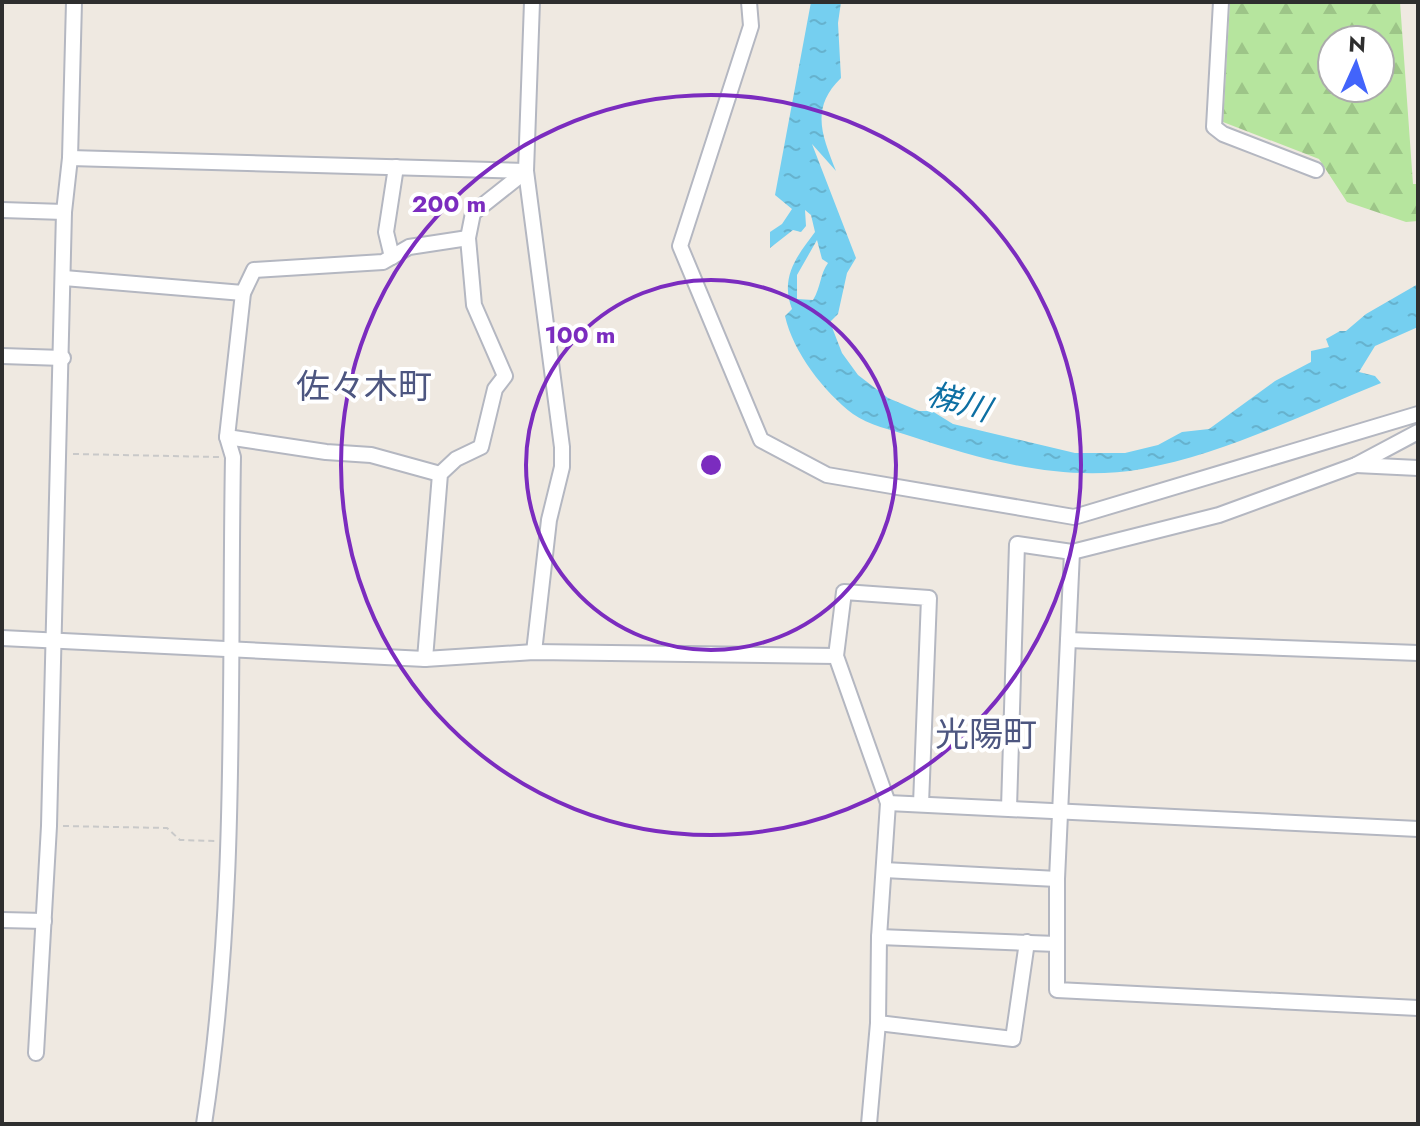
<svg xmlns="http://www.w3.org/2000/svg" width="1420" height="1126" font-family="Jost,'Noto Sans JP',sans-serif">
  <style>
    .forest { fill: url(#forest-firs); fill-rule: evenodd }
    .water { fill: url(#water-ripples); fill-rule: evenodd }
    .lines { fill: none; stroke-linecap: round; stroke-linejoin: round }
    .minor-casing { stroke: #b4b7c1; stroke-width: 18 }
    .path { stroke: #c9c9c9; stroke-width: 2; stroke-dasharray: 6 4; stroke-linecap: butt }
    .minor { stroke: #fff; stroke-width: 14 }
    .ring { fill: none; stroke: #7b2cbf; stroke-width: 4 }
    .labels { text-anchor: middle; dominant-baseline: central; stroke-width: 8; stroke-linejoin: round; paint-order: stroke }
    .water-label { font-size: 32px; font-style: italic; fill: #0d6fa3; stroke: #fff }
    .quarter-label { font-size: 34px; fill: #4d5680; stroke: #fff }
    .centre { fill: #7b2cbf; stroke: #fff; stroke-width: 4 }
    .ring-label { font-size: 24px; text-anchor: middle; font-weight: bold; fill: #7b2cbf; stroke: #fff; stroke-width: 8; stroke-linejoin: round; paint-order: stroke }
  </style>
  <defs>
    <pattern id="forest-firs" width="22" height="20" patternUnits="userSpaceOnUse" patternTransform="scale(2)"><rect width="22" height="20" fill="#b6e59e"/><path d="M5 1l3.5 6h-7zM16 11l3.5 6h-7z" fill="#9dc588"/></pattern>
    <pattern id="water-ripples" width="26" height="14" patternUnits="userSpaceOnUse" patternTransform="scale(2)"><rect width="26" height="14" fill="#75cff0"/><path d="M2 4q2-2 4 0t4 0M15 11q2-2 4 0t4 0" fill="none" stroke="#66b2ce"/></pattern>
  </defs>
  <rect width="100%" height="100%" fill="#efe9e1"/>
  <path class="forest" d="M1230,2H1400L1413,184H1418V221L1406,222L1347,202L1319,159L1223,122ZM1332,40H1380V88H1332Z"/>
  <path class="water" d="M811,2H841L838,23L841,78C810,108 822,135 836,171L812,144L856,258L847,273L838,314L830,322L842,353L858,375L888,398L919,411H932L953,424L1075,453H1125L1158,445L1182,432L1209,429L1275,381L1311,362V351L1329,347L1326,339L1340,331H1346L1366,314L1418,284V327L1375,346L1359,372L1375,376L1381,383C1304,414 1224,454 1142,469C1063,483 983,460 910,436C892,430 868,425 853,414C824,392 793,352 785,316L792,309C780,278 796,257 815,232L811,215L805,210L806,226L801,232L793,230L770,248V232L782,224L792,209L775,195ZM817,240L822,259L828,263C820,274 821,287 813,300L797,299V275Z"/>
  <g class="lines">
    <g class="minor-casing">
      <g id="minor">
        <path d="M532,2L526,171L562,447V467L549,520L534,652"/>
        <path d="M749,2L751,26L680,246L761,440L827,475L1074,517L1418,414"/>
        <path d="M1221,2L1214,127L1223,134L1316,170"/>
        <path d="M70,158L526,171"/>
        <path d="M2,210L64,212"/>
        <path d="M392,257L386,232L396,167"/>
        <path d="M64,278L243,293"/>
        <path d="M2,356L63,358"/>
        <path d="M227,437L326,452L371,455L440,474"/>
        <path d="M1356,465L1418,468"/>
        <path d="M1072,552L1057,879V990L1418,1008"/>
        <path d="M2,638L425,659L534,652L836,656"/>
        <path d="M1068,640L1418,653"/>
        <path d="M425,659L440,474L456,459L481,447L495,389L505,376L474,305L468,238L473,213L526,171"/>
        <path d="M888,803L1418,829"/>
        <path d="M1009,808L1017,544L1072,552L1219,515L1356,465L1418,432"/>
        <path d="M884,870L1057,879"/>
        <path d="M2,920L44,921"/>
        <path d="M879,937L1057,944"/>
        <path d="M878,1023L1013,1039L1027,942"/>
        <path d="M36,1053L49,826L64,212L70,158L74,2"/>
        <path d="M204,1124C238,905 229,678 233,457L227,437L243,293L254,270L383,262L409,247L468,238"/>
        <path d="M869,1124L878,1023L879,937L888,803L836,656L844,592L929,598L921,804"/>
      </g>
    </g>
    <g class="path">
      <path d="M73,454L219,457"/>
      <path d="M63,826L167,828L180,840L216,841"/>
    </g>
    <use href="#minor" class="minor"/>
  </g>
  <g class="ring">
    <circle cx="711" cy="465" r="185"/>
    <circle cx="711" cy="465" r="370"/>
  </g>
  <g class="labels">
    <g class="water-label">
      <text transform="translate(959 402) rotate(16)">梯川</text>
    </g>
    <g class="quarter-label">
      <text x="364" y="386">佐々木町</text>
      <text x="986" y="734">光陽町</text>
    </g>
  </g>
  <circle cx="711" cy="465" r="12" class="centre"/>
  <g class="ring-label">
    <text x="449" y="212">200 m</text>
    <text x="580" y="343">100 m</text>
  </g>
  <rect width="1420" height="1126" fill="none" stroke="#2e2e2e" stroke-width="8"/>
  <g transform="translate(1356 64) rotate(3)"><circle r="38" fill="#ffffff" stroke="#ababab" stroke-width="2"/>
  <path d="M0-6L14 30L0 20L-14 30Z" fill="#4264fb"/>
  <text y="-12" font-size="22" font-weight="bold" text-anchor="middle" fill="#2e2e2e">N</text>
  </g>
</svg>
